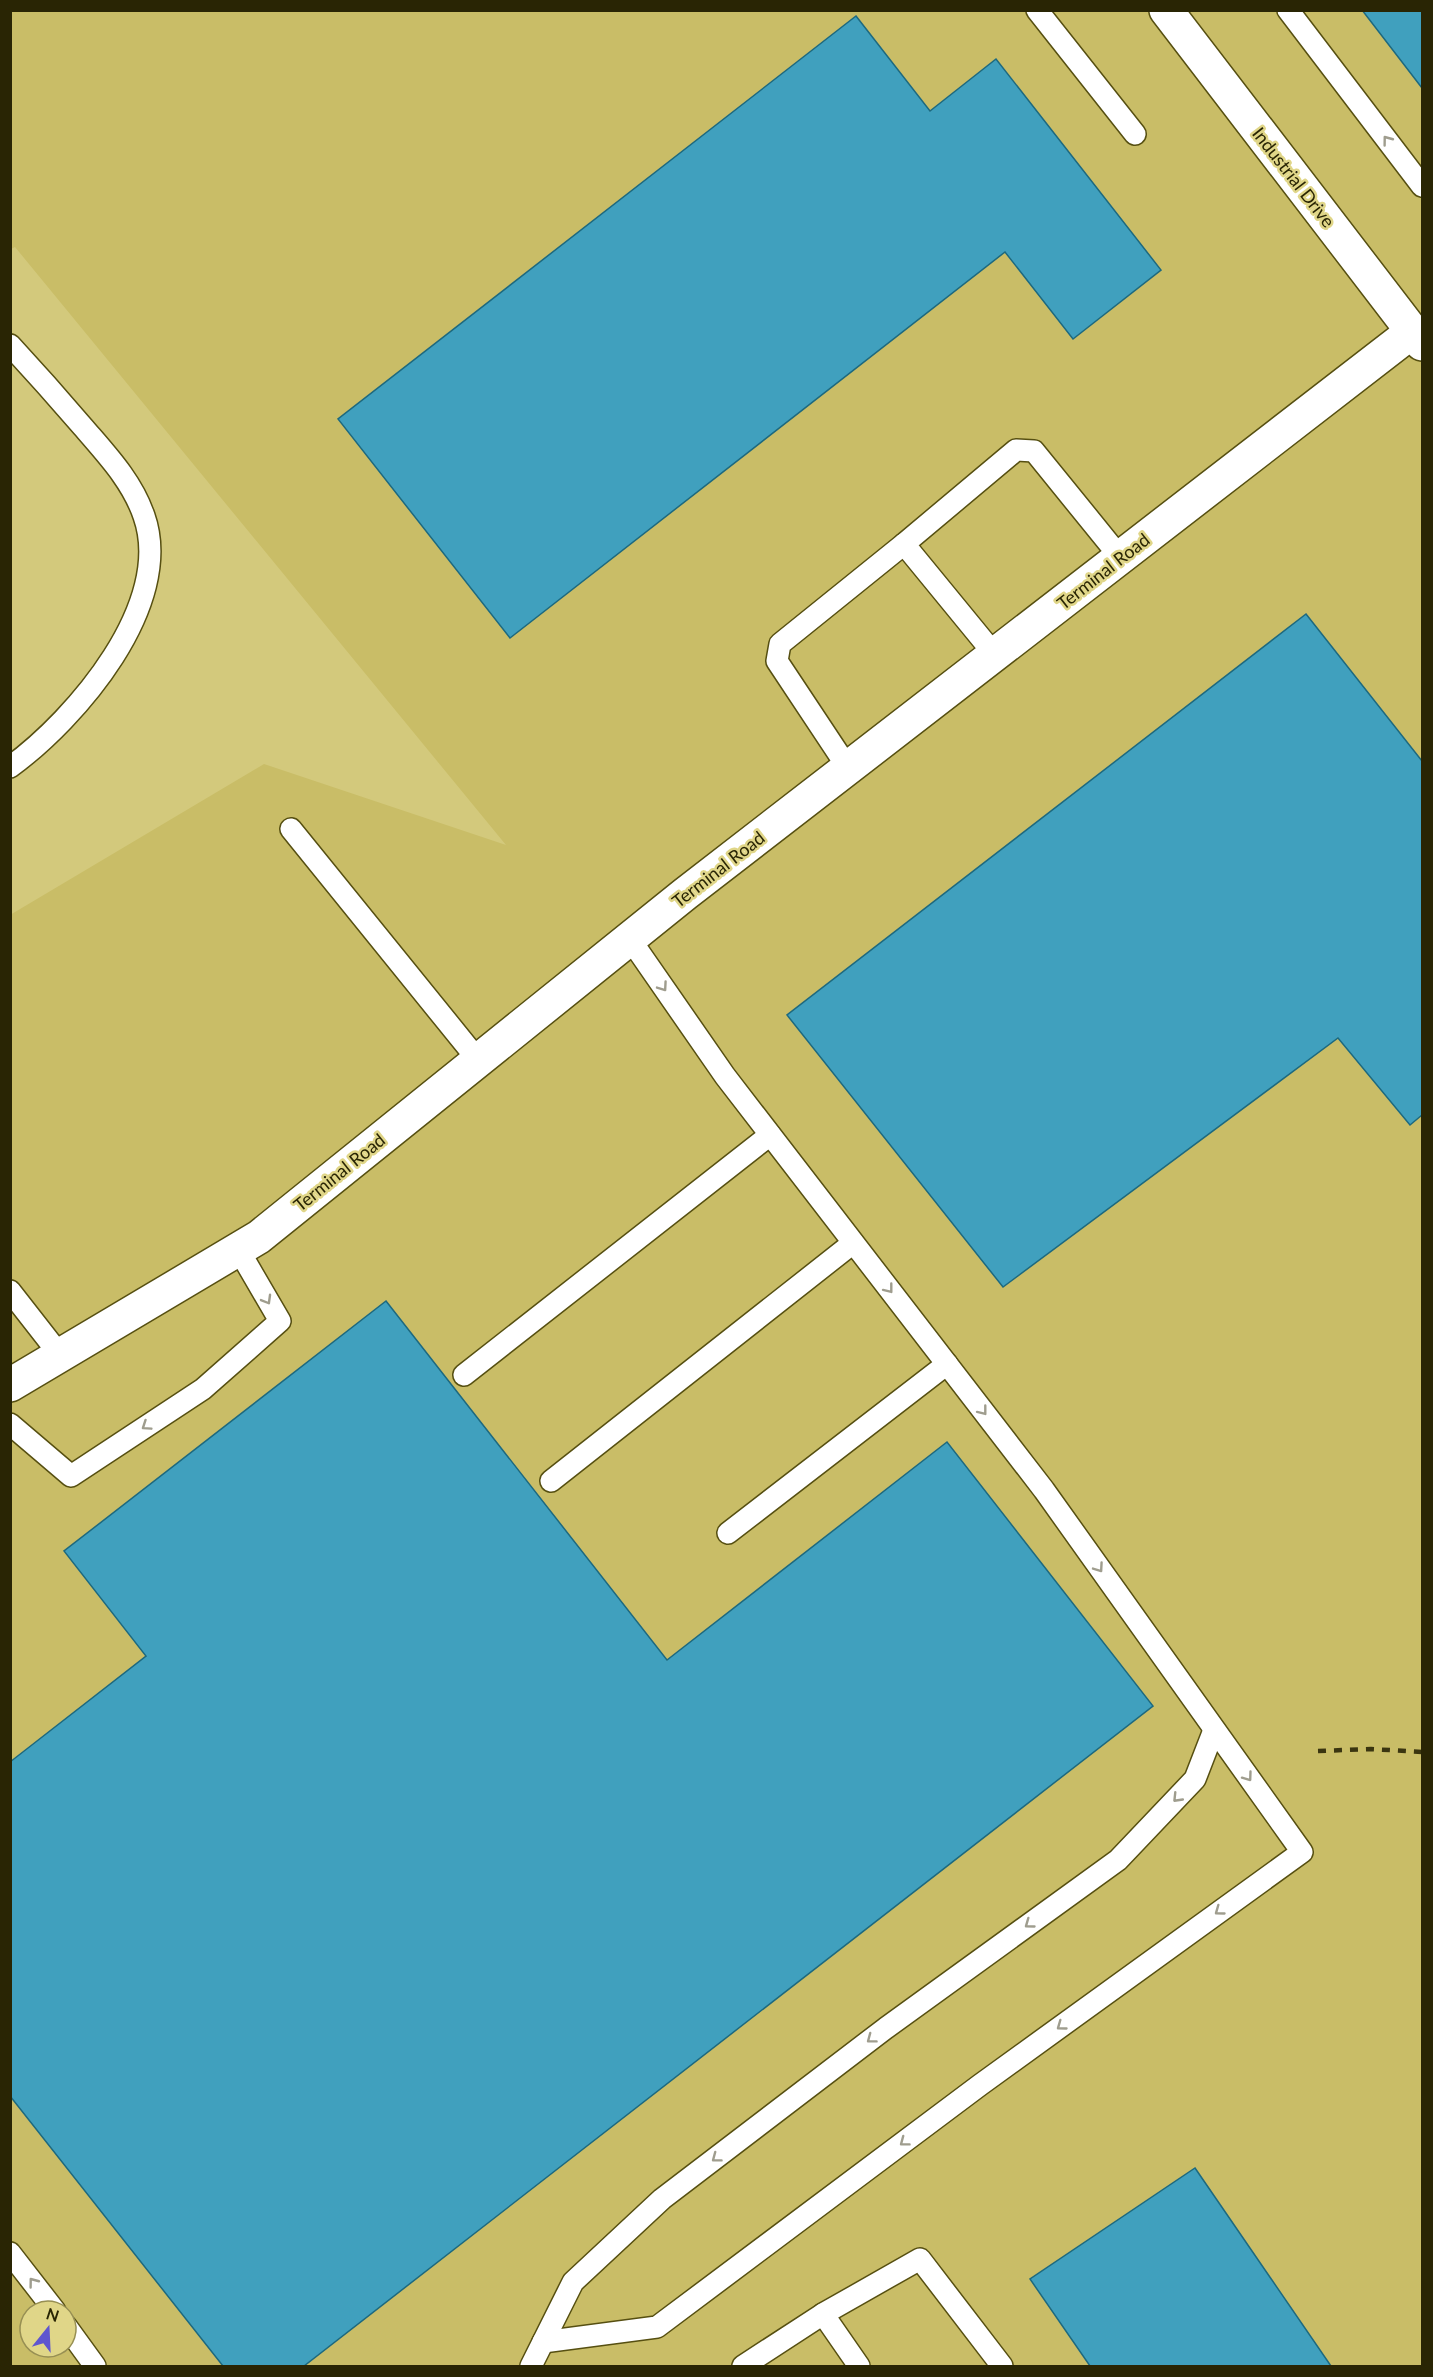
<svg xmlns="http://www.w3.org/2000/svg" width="1433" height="2377" font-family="Lato,sans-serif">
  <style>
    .built { fill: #c9bd67; fill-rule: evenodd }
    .building { fill: #40a0be; stroke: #1d697f; stroke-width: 1.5 }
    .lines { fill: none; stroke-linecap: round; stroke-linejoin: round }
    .lane-casing { stroke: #564f11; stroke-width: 24 }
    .street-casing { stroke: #564f11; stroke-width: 36 }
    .lane { stroke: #fff; stroke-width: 21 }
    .street { stroke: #fff; stroke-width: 33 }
    .rail { stroke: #3a3510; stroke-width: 4.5; stroke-dasharray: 8 8; stroke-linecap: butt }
    .oneway { stroke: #9f9d8e }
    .labels { text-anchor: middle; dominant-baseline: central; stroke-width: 5; stroke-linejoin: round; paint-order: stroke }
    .street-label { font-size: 18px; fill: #292504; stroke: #e0d688 }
  </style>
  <rect width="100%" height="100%" fill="#d3c97c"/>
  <path class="built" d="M11,11H1422V2366H11L10,915L264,764L506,845L15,247L11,249ZM30,2311H66V2347H30Z"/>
  <g class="building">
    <path d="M1362,10H1422V88Z"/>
    <path d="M856,16L930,111L996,59L1161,270L1073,339L1005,252L510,638L338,419Z"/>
    <path d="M1306,614L1422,761V1115L1410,1125L1338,1038L1003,1287L787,1015Z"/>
    <path d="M386,1301L667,1660L947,1442L1153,1706L304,2366H223L10,2096V1762L146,1656L64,1551Z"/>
    <path d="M1195,2168L1331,2366H1090L1030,2279Z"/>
  </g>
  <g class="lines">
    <g class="lane-casing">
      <g id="lane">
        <path d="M1037,10L1135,134"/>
        <path d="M1288,10L1422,186"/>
        <path d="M10,345C35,372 59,399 83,427C107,455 132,481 144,516C175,604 76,719 10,767"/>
        <path d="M995,655L904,544L1016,450L1034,451L1120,557"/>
        <path d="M848,768L777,661L780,644L904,544"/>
        <path d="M291,829L478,1060"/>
        <path d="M10,1291L60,1355"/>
        <path d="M464,1375L770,1135"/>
        <path d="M10,1424L71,1476L203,1389L280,1321L238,1249"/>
        <path d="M551,1481L853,1243"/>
        <path d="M728,1533L947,1364"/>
        <path d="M10,2253L55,2311"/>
        <path d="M823,2314L920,2259L1002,2366"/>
        <path d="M66,2326L95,2366"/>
        <path d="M543,2342L657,2327L980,2085L1302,1852L1044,1490L725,1076L630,939"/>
        <path d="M531,2366L573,2282L662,2199L886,2028L1118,1860L1195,1779L1214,1730"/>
        <path d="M743,2366L823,2314L859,2366"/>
      </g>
    </g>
    <g class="street-casing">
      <g id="street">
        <path d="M1166,10L1422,344"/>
        <path d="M10,1385L259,1237L685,894L1413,331"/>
      </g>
    </g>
    <use href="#lane" class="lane"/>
    <use href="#street" class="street"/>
    <path class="rail" d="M1318,1751L1371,1749L1422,1752"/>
  </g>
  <defs><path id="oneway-chevron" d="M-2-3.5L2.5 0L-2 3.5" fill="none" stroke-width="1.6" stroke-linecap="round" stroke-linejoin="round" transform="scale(1.5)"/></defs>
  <g class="oneway">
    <use href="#oneway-chevron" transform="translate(1387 140) rotate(-127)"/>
    <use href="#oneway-chevron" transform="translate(663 987) rotate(55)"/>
    <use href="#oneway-chevron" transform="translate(889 1289) rotate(52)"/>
    <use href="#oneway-chevron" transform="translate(267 1300) rotate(60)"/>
    <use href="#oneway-chevron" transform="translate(983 1411) rotate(52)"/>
    <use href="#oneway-chevron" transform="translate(146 1426) rotate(146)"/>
    <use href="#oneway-chevron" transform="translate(1099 1568) rotate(55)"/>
    <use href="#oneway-chevron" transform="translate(1248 1777) rotate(54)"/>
    <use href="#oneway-chevron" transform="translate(1177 1798) rotate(134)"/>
    <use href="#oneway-chevron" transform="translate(1219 1911) rotate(144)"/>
    <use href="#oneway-chevron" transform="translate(1029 1924) rotate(144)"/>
    <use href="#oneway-chevron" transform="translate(1061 2026) rotate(144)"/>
    <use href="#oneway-chevron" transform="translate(871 2039) rotate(143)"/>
    <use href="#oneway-chevron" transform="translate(904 2142) rotate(143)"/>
    <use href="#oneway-chevron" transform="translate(716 2158) rotate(143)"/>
    <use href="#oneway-chevron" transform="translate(33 2282) rotate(-127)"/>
  </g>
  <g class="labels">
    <g class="street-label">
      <text transform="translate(1294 177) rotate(52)">Industrial Drive</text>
      <text transform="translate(1103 571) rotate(-38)">Terminal Road</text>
      <text transform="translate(718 869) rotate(-38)">Terminal Road</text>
      <text transform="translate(339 1172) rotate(-39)">Terminal Road</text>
    </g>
  </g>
  <rect width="1433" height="2377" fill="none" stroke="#292504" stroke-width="24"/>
  <g transform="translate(48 2329) rotate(18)"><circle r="28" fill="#e0d688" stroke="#978f53" stroke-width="1.5"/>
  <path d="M0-4.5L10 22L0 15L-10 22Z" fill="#5f56cf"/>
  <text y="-9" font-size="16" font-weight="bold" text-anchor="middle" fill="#292504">N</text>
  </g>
</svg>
